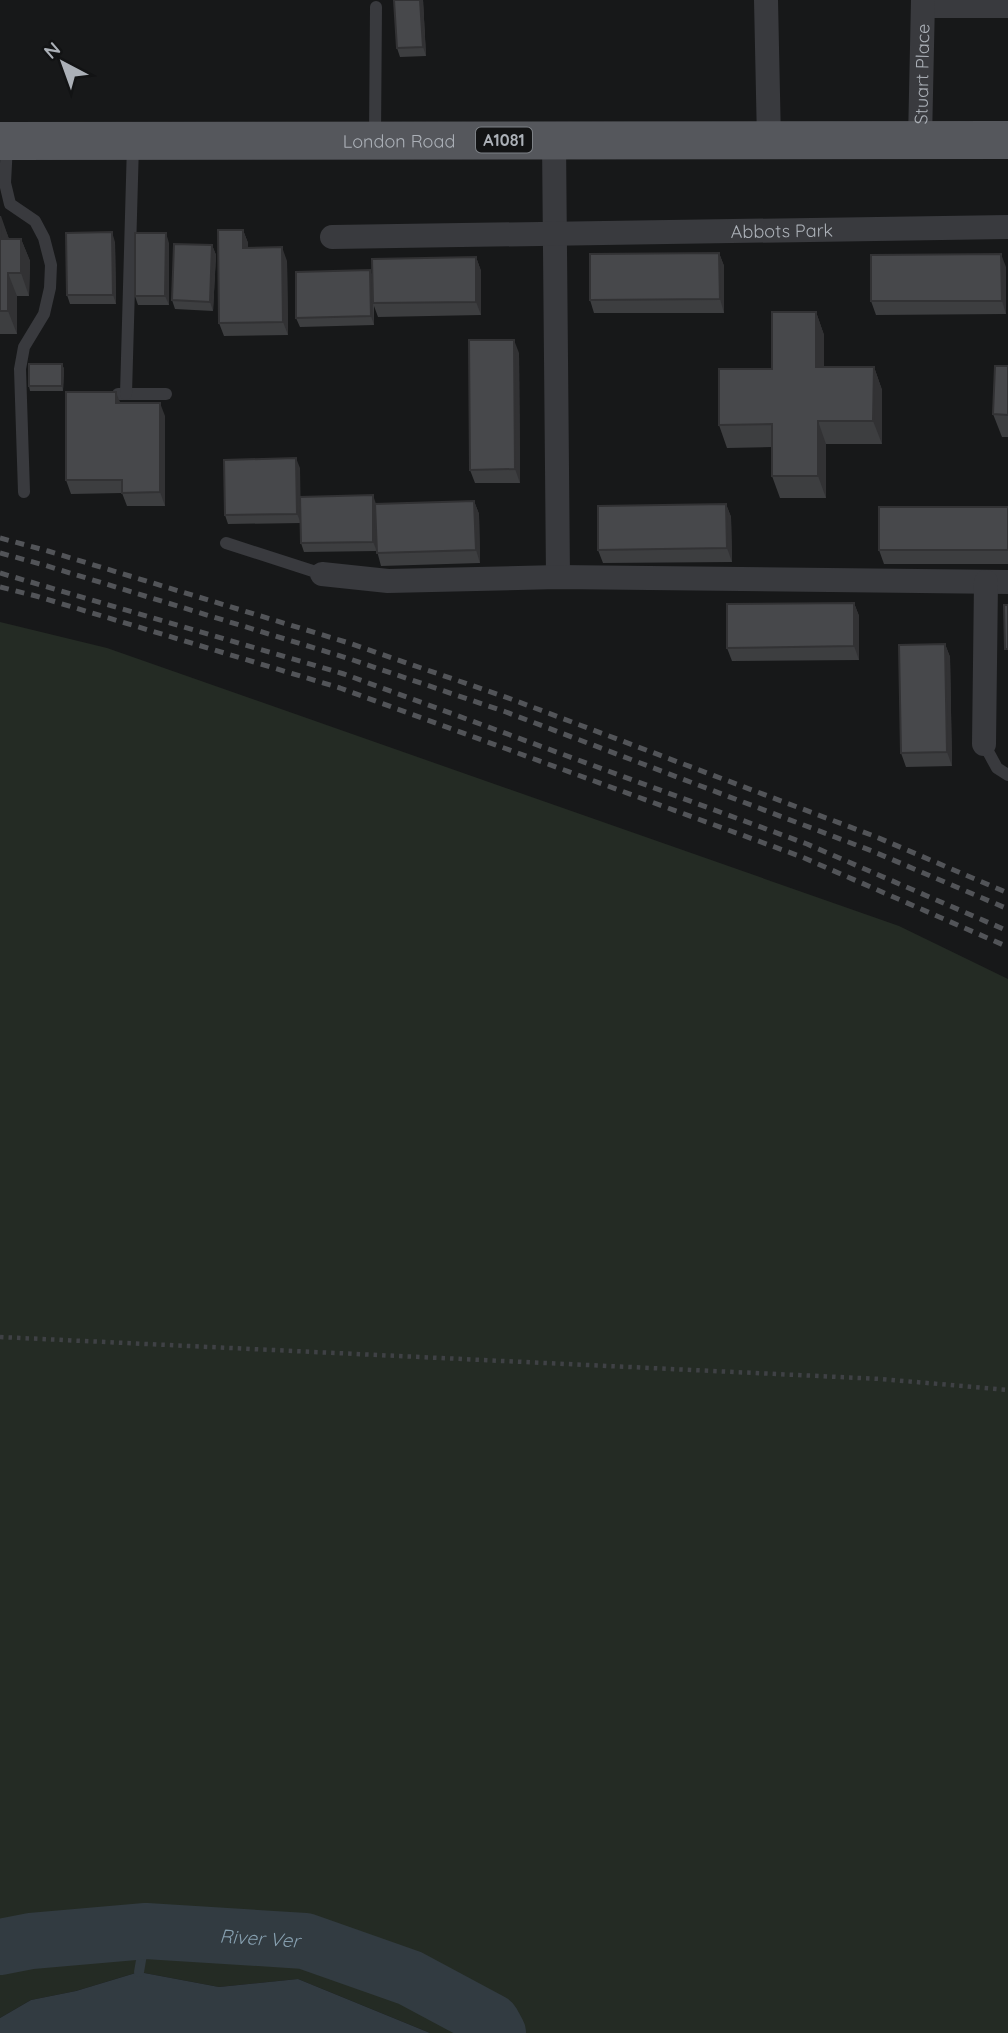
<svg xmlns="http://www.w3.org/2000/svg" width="1008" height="2033" font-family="Quicksand,sans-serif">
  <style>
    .green { fill: #242b24 }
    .water { fill: #323b41 }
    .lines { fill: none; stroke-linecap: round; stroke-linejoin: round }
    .stream { stroke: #323b41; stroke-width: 10 }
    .river { stroke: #323b41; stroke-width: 56 }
    .path { stroke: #3f4145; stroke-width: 4.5; stroke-dasharray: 3.5 5; stroke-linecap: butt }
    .lane { stroke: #393a3e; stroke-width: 12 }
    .street { stroke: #393a3e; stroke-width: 24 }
    .primary { stroke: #55575c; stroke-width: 38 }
    .rail { stroke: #525458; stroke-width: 5; stroke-dasharray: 9 7; stroke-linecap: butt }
    .wall { fill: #3d3e40 }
    .shaded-wall { fill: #323234 }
    .building { fill: #47484b; stroke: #323234; stroke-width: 2 }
    .labels { text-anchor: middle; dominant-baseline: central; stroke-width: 7; stroke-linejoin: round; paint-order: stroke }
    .shield { fill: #121314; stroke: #7d8186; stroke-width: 2 }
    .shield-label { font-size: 16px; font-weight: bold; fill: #abb0b7 }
    .street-label { font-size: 18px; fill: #abb0b7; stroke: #121314 }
    .water-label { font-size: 19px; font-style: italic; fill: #869faf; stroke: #121314 }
  </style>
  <rect width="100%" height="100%" fill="#171819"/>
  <path class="green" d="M0,622L107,648L899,926L1008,979V2033H430L298,1979L219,1987L139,1972L76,1991L31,2000L0,2018Z"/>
  <path class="water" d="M139,1972L219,1987L298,1979L430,2033H0V2018L31,2000L76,1991Z"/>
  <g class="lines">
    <path class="stream" d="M139,1972L146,1931"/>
    <path class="river" id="s1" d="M0,1947L31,1941L146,1931L305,1941L410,1978L492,2022L498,2033"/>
    <path class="path" d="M0,1337L881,1379L1008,1390"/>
    <g class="lane">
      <path d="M375,136L376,7"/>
      <path d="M7,145L5,183L10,204L35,221L44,238L51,265L50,288L44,314L24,347L20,369L24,492"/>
      <path d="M118,394H166"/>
      <path d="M126,394L133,144"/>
      <path d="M226,543L322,574"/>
      <path d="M984,744L997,768L1008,775"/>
    </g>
    <g class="street">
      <path d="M766,0L769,141"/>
      <path d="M923,6H1008"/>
      <path id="s2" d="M920,140L923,0"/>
      <path d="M554,141L558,577"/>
      <path id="s3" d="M332,237L1008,227"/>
      <path d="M322,574L388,581L558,577L1008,582"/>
      <path d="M984,744L986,582"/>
    </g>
    <path class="primary" id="s4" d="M0,141L1008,140"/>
    <g class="rail">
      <path d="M0,538L48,551L349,643L511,699L874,836L1008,893"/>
      <path d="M0,553L44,565L347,658L506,712L872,851L1008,909"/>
      <path d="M0,573L344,674L807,844L1008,931"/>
      <path d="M0,587L36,596L340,688L802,857L1008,947"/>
    </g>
  </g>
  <g class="wall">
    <path d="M423,0L426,56L400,57L397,48Z"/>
    <path d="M0,216L9,239H21L30,261L29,296H17V334H0Z"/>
    <path d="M243,230L248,243V248L287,261L288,335L224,336L219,323Z"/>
    <path d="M115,242L116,304H70L67,295Z"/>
    <path d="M169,243V305H138L135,296Z"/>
    <path d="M212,245L216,255L213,311L175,309L172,300Z"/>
    <path d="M719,253L724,266V313H594L590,300Z"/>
    <path d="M476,257L481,271V315L378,317L374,306V325L300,327L296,318L370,270L373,277Z"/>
    <path d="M1006,267V314L876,315L871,301Z"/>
    <path d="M816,312L824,335V367H874L882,390V444H826V498H780L772,476V447L727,448L719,425L772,369Z"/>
    <path d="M519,353L520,483H475L470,470Z"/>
    <path d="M62,364L64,369L63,391H30L29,386Z"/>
    <path d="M1008,366V437H1002L993,414Z"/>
    <path d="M116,392L120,403L165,416V506H127L122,493L71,494L66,480Z"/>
    <path d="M300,468V497L376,504L474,501L479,514L480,563L381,566L377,551L304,552L301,543V523L228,524L225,515Z"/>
    <path d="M726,504L731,517L732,562L603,563L598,550Z"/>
    <path d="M1008,507V564H884L879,550Z"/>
    <path d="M854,603L859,616V660L732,661L727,648Z"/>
    <path d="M945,644L950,657L952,766L906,767L901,753Z"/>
  </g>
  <g class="shaded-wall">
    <path d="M420,0H423L426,56L423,47Z"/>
    <path d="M1,216L9,239H1Z"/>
    <path d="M243,230L248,243V261L243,248Z"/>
    <path d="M112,232L115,242L116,304L113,295Z"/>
    <path d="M166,233L169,243V305L165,296Z"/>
    <path d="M21,239L30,261L29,296L21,273Z"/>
    <path d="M212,245L216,255L213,311L210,302Z"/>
    <path d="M282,247L287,261L288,335L283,322Z"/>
    <path d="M719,253L724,266V313L720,299Z"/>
    <path d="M1001,254L1006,267V314L1002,301Z"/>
    <path d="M476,257L481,271V315L476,302Z"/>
    <path d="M370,270L373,279V303L374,325L371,316Z"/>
    <path d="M8,273L17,296V334L8,311Z"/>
    <path d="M816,312L824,335V390L816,367Z"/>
    <path d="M514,340L519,353L520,483L515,469Z"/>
    <path d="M62,364L64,369L63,391L62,386Z"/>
    <path d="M874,367L882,390V444L873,421Z"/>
    <path d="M116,392L121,405L116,403Z"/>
    <path d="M160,403L165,416V506L160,492Z"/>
    <path d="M818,421L826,444V498L818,476Z"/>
    <path d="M296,458L300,468L301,523L297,514Z"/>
    <path d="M373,495L376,504L377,551L373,542Z"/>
    <path d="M474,501L479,514L480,563L476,550Z"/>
    <path d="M726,504L731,517L732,562L727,548Z"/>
    <path d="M854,603L859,616V660L854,646Z"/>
    <path d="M945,644L950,657L952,766L947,752Z"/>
  </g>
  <g class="building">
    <path d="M394,0H420L423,47L397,48Z"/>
    <path d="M0,216L1,239H21V273H8V311H0Z"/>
    <path d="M218,230H243V248L282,247L283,322L219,323Z"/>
    <path d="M112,232L113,295H67L66,233Z"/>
    <path d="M135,233H166L165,296H135Z"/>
    <path d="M174,244L212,245L210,302L172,300Z"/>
    <path d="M719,253L720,299L590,300V254Z"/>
    <path d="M1001,254L1002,301H871V255Z"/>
    <path d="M476,257V302L373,303L372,259Z"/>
    <path d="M370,270L371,316L296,318V272Z"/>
    <path d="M772,312H816V367H874L873,421H818V476H772V424L719,425V369H772Z"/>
    <path d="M469,340H514L515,469L470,470Z"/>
    <rect x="29" y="364" width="33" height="22"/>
    <path d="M995,366H1008V415L993,414Z"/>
    <path d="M66,392H116V403H160V492L122,493V480H66Z"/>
    <path d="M296,458L297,514L225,515L224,460Z"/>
    <path d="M373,495V542L301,543L300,497Z"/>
    <path d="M474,501L476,550L377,553L375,504Z"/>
    <path d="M726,504L727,548L598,550V506Z"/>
    <rect x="879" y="507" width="129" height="43"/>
    <path d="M854,603V646L727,648V604Z"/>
    <path d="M1004,605H1008V649H1005Z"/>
    <path d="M945,644L947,752L901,753L899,645Z"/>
  </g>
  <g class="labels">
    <rect class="shield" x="476" y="127.5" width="56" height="25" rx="5"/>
    <g class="shield-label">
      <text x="504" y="140">A1081</text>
    </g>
    <g class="street-label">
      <text stroke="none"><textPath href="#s2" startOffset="66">Stuart Place</textPath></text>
      <text stroke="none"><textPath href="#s4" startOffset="399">London Road</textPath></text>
      <text stroke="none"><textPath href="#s3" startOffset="450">Abbots Park</textPath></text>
    </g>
    <g class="water-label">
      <text stroke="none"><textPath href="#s1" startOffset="261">River Ver</textPath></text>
    </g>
  </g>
  <g transform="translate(63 63) rotate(319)" stroke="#121314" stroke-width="5" paint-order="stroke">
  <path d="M0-5L12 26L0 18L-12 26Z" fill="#abb0b7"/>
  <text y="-10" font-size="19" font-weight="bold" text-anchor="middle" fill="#abb0b7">N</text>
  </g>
</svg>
